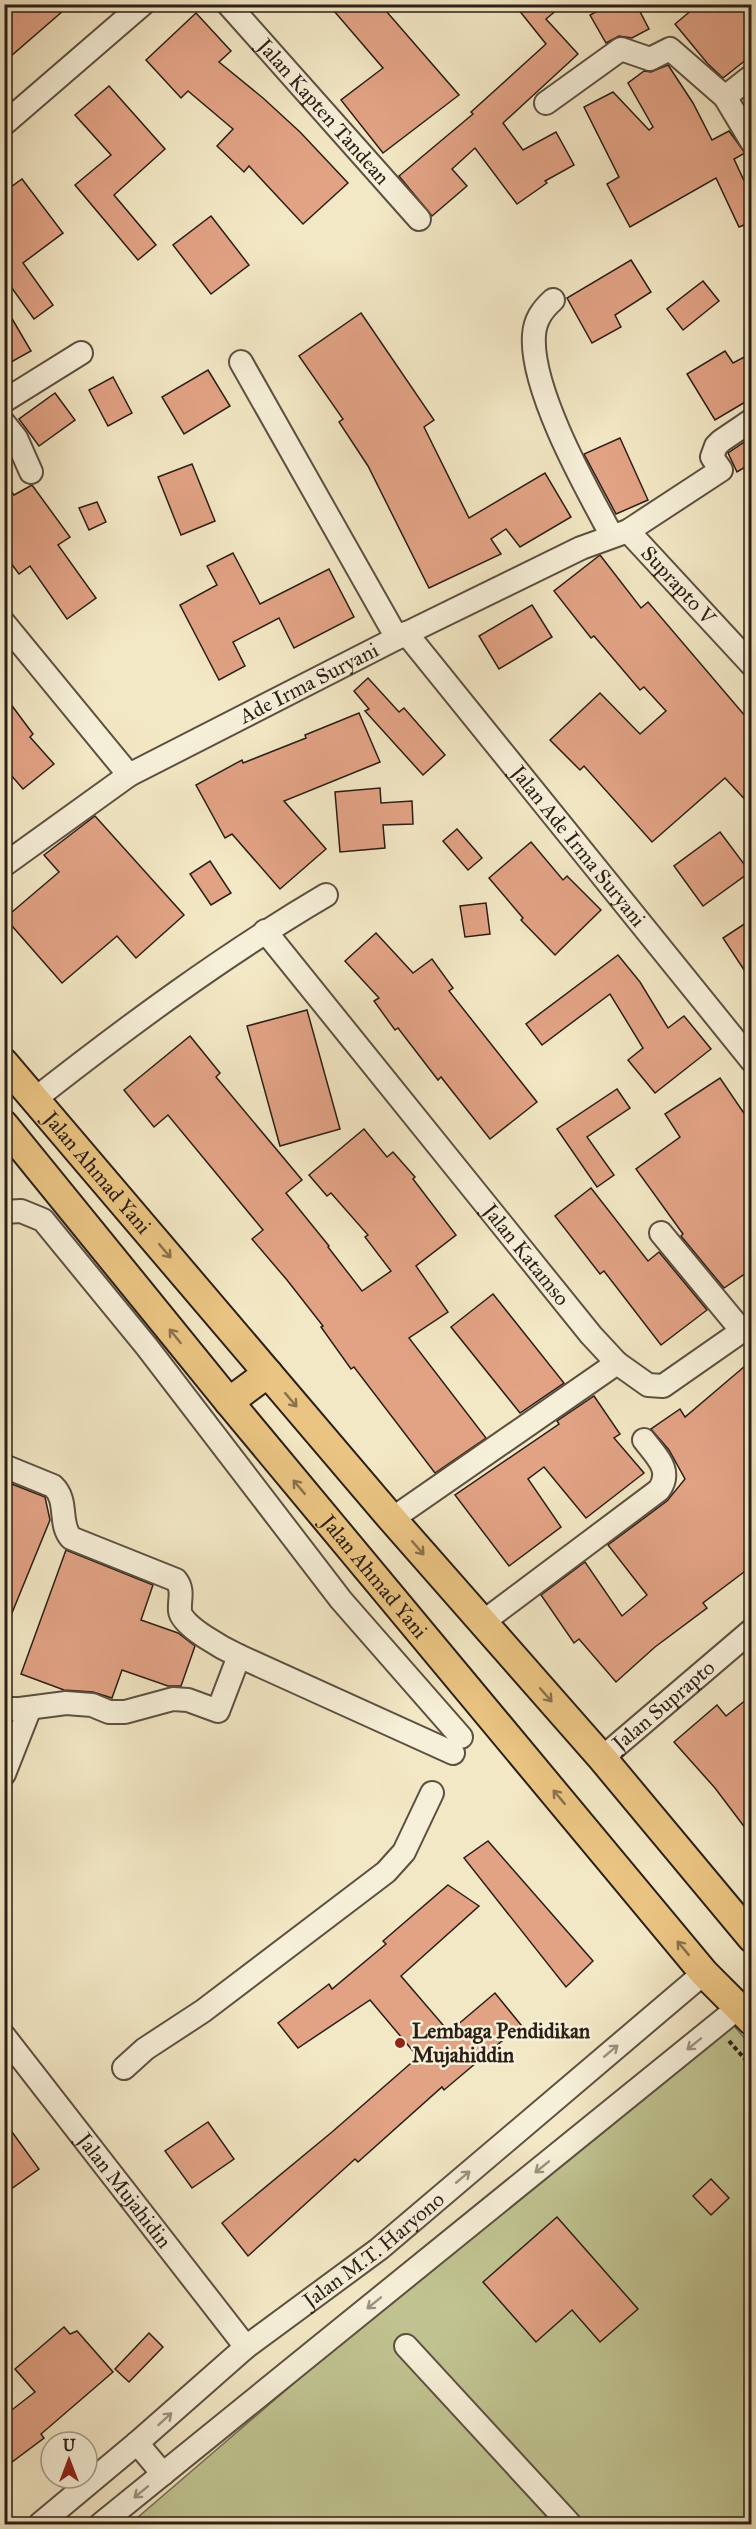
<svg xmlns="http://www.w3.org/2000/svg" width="756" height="2529" font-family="'IM FELL Great Primer',serif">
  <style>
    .green { fill: #c0c491; stroke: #767154; stroke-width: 1.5 }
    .building { fill: #e2a385; stroke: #2b1e17; stroke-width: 1.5 }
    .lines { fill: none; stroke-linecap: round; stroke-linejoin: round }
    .minor-casing { stroke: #5d5042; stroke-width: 26 }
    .major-casing { stroke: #2b1e17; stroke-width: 32 }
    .path { stroke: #2b1e17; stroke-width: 4; stroke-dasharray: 4.5 3; stroke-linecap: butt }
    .minor { stroke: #f7f0d9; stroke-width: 22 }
    .major { stroke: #eac482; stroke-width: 28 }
    .oneway { stroke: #8a714c }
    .oneway2 { stroke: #9b9282 }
    .poi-dot { fill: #8f2418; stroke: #f7f0d9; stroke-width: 2 }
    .labels { text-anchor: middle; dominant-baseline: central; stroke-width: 5; stroke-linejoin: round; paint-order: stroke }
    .street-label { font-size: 21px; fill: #2b1e17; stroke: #f7f0d9 }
    .poi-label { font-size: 21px; font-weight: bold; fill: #2b1e17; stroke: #f7f0d9; text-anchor: start }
  </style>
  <rect width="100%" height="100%" fill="#f3e8c5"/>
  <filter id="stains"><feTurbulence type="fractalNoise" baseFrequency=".00333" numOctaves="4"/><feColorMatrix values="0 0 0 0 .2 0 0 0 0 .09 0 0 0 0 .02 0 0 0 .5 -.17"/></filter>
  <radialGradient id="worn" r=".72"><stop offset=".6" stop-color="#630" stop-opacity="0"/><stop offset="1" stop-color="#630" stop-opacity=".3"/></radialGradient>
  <path class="green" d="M724,2014L751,2046V2524H130Z"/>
  <g class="building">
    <path d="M4,4H71L4,62Z"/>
    <path d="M328,4H380L459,95L383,153L341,100L383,68Z"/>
    <path d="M514,4H564L546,19L578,54L503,123L523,150L556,132L574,165L545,181L547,183L517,204L475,148L452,169L467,186L432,216L399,176L473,114L471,112L546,44Z"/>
    <path d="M610,4H636L649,29L632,38L619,36L606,43L590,15Z"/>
    <path d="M699,4H752V55L723,78L708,64L675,24Z"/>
    <path d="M196,13L231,51L219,62L263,98L300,132L348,183L303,224L249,166L244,172L217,146L233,129L188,91L181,98L146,60Z"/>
    <path d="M668,65L693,103L712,140L729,131L745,153L734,159L752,198V222L739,227L716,178L630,227L607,184L619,177L584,107L613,92L649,130L653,127L628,83L644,71L651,72Z"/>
    <path d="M109,86L165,149L114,195L156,245L138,260L75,185L111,155L75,115Z"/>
    <path d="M22,179L63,233L23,263L53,305L34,319L4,277V192Z"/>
    <path d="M211,216L249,265L211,294L173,245Z"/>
    <path d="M631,260L651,292L615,315L621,327L592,343L567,298Z"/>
    <path d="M703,281L719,301L683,330L667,309Z"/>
    <path d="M4,305L31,351L4,366Z"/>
    <path d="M361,313L434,420L424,427L469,518L545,473L571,517L520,547L506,529L491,539L501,554L429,588L368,466L339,422L343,419L299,356Z"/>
    <path d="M725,351L733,363L752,353V398L715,420L687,374Z"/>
    <path d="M208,370L230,406L184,434L162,397Z"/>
    <path d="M113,377L132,413L108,426L89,390Z"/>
    <path d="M55,393L75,420L39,446L19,419Z"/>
    <path d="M752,437V463L737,472L728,453Z"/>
    <path d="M620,438L648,500L616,514L584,454Z"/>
    <path d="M192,464L215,521L181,535L158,477Z"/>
    <path d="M4,483L14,495L32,485L70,537L58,545L96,598L67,619L30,566L19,574L4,554Z"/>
    <path d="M97,502L106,522L89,530L79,508Z"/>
    <path d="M233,553L260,604L329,569L354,617L294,648L279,618L233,642L245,666L219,680L180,605L217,585L207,566Z"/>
    <path d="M600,555L641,608L648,602L752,724V807L725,778L652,842L584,766L580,770L550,740L600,693L640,734L666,711L644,687L640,690L594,636L591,638L554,591Z"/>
    <path d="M532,605L552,637L499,669L479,636Z"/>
    <path d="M368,678L399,712L404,708L445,755L423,775L365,711L369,709L354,691Z"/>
    <path d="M4,695L33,734L30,737L54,764L23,789L4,767Z"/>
    <path d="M359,713L380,762L284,801L326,849L280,889L232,834L225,838L196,785L242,760L243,763L306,738L305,735Z"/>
    <path d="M380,788L381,803L412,801L413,824L383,825L385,848L340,852L335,792Z"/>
    <path d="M95,816L184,915L136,958L117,936L62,983L5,918L59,872L44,855Z"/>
    <path d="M457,829L482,858L468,870L443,841Z"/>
    <path d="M720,832L750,872L703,906L674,866Z"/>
    <path d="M531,842L563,880L567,876L601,910L555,955L521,920L523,918L489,878Z"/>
    <path d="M210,861L231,893L211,905L190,874Z"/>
    <path d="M486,903L490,934L465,937L460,906Z"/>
    <path d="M752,919V982L723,938Z"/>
    <path d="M376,933L413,973L432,959L453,988L449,991L537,1102L490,1139L441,1077L438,1080L398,1028L395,1030L374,1001L379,998L345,961Z"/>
    <path d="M618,955L640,982L668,1028L684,1016L711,1049L655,1093L628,1060L643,1048L610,994L542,1045L526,1024Z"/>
    <path d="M307,1010L340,1129L280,1146L247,1026Z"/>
    <path d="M190,1036L220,1073L216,1077L302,1180L286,1193L329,1246L328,1247L362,1291L391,1271L365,1237L368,1235L331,1193L327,1196L309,1175L364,1129L387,1157L393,1152L415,1177L413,1179L456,1235L416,1266L448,1312L409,1338L486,1438L435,1473L354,1367L351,1369L321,1327L323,1326L287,1280L252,1239L263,1230L168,1115L154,1127L124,1090Z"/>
    <path d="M720,1078L752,1125V1269L724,1288L681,1236L683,1234L636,1169L680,1137L665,1114Z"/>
    <path d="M617,1089L630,1108L587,1137L614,1175L597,1187L557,1129Z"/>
    <path d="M591,1188L648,1261L659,1252L707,1310L661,1345L604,1271L600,1274L555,1216Z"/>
    <path d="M493,1294L564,1383L520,1413L451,1327Z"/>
    <path d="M752,1360V1566L703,1603L707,1608L655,1647L616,1682L579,1639L574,1643L541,1595L585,1562L622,1616L647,1595L608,1545L667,1501L685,1479L669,1450L651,1429L680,1409L685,1417Z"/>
    <path d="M594,1396L620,1434L614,1438L644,1473L586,1518L544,1467L528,1479L561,1527L509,1566L455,1495L559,1424L557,1421Z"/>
    <path d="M4,1481L45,1497L50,1520L5,1630Z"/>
    <path d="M66,1550L153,1585L141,1620L178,1633L195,1646L181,1686H168L122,1670L112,1698L93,1692L64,1690L21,1674Z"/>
    <path d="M752,1695V1837L715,1788L674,1742L717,1705L726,1716Z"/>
    <path d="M488,1841L593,1961L566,1987L464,1858Z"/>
    <path d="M448,1885L479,1906L401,1976L449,2032L495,1993L521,2025L444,2090L442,2087L358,2162L355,2159L248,2256L222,2223L332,2132L418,2057L370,2000L298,2048L278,2023L329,1984L332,1989L386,1944L383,1941Z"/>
    <path d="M4,2121L39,2169L4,2194Z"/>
    <path d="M208,2122L234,2159L192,2188L165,2151Z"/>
    <path d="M711,2179L729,2198L711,2215L693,2196Z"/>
    <path d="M557,2217L638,2309L600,2342L572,2310L536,2342L483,2282Z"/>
    <path d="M64,2327L70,2334L77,2331L113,2372L41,2434L44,2438L4,2468V2416L35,2392L15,2369Z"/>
    <path d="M149,2333L163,2347L129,2382L115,2369Z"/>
  </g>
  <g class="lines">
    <g class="minor-casing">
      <g id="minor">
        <path id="s1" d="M228,4L419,219"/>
        <path d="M752,76L725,97L752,142"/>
        <path d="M546,103L621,49L650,59L670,49L725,97"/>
        <path d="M4,124L143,4"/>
        <path d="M553,300C542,310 535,320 534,335C530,389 586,488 612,536"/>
        <path d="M241,362L397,638"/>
        <path d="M4,401L81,353"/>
        <path d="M4,423L16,438L31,472"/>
        <path id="s2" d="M628,531L752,665"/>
        <path d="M4,623L129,775"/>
        <path id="s3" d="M406,633L752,1061"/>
        <path id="s4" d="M4,865L129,775L397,638L581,548L628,531L721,470L712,457L716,446L721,441L752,420"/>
        <path id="s5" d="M265,931L591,1335L617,1363L392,1519"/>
        <path d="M35,1099C128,1026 224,955 326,895"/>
        <path d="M4,1212L21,1211L43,1220L147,1347L341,1600L461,1737"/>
        <path d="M661,1233L742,1331"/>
        <path d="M617,1363L648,1385L663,1386L752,1324"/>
        <path d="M4,1466L53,1486C69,1501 58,1523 71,1538L176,1580C184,1590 179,1600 180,1611C181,1626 226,1650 239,1656L453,1753"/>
        <path d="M483,1622L659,1490C673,1470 656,1456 644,1440"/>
        <path d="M4,1709H20L66,1703L92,1705L109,1712H125L173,1699L188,1700L218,1711L239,1656"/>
        <path id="s6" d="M602,1758L752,1630"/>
        <path d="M4,1774L30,1708"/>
        <path id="s7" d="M4,2036L246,2347"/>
        <path d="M124,2068L145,2049L203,2011L386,1872L404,1852L432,1793"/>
        <path d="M406,2346L570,2524"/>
        <path d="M137,2443L163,2474"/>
        <path id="s8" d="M40,2524L137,2443L246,2347L379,2249L704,1973"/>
        <path d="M101,2524L739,2007"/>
      </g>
    </g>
    <g class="major-casing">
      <g id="major">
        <path id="s9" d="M4,1063L392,1519L602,1758L752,1938"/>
        <path id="s10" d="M4,1125L229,1402L704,1973L752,2021"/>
        <path d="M229,1402L268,1373"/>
      </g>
    </g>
    <path class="path" d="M729,2041L752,2067"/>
    <use href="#minor" class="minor"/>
    <use href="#major" class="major"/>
  </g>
  <defs><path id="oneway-shaft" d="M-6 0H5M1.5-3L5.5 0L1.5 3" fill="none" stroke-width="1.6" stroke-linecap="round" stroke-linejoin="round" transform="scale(1.5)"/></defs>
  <g class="oneway">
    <use href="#oneway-shaft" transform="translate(165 1251) rotate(50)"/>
    <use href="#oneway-shaft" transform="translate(175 1336) rotate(-129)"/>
    <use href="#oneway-shaft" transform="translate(291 1400) rotate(50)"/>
    <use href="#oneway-shaft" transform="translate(299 1487) rotate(-130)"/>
    <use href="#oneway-shaft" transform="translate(418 1548) rotate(49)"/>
    <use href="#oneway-shaft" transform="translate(546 1695) rotate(49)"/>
    <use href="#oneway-shaft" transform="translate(559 1797) rotate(-130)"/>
    <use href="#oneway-shaft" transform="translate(683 1948) rotate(-130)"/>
  </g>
  <g class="oneway2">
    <use href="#oneway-shaft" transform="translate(694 2044) rotate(141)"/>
    <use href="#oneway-shaft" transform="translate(611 2051) rotate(-40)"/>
    <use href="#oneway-shaft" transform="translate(542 2167) rotate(141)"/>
    <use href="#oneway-shaft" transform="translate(463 2177) rotate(-40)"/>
    <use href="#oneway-shaft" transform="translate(374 2303) rotate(141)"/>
    <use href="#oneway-shaft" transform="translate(165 2419) rotate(-42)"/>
    <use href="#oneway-shaft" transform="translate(141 2492) rotate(141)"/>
  </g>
  <circle class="poi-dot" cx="400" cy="2043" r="6"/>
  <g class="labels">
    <g class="street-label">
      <text stroke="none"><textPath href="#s1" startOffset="144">Jalan Kapten Tandean</textPath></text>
      <text stroke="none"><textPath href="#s2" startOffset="74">Suprapto V</textPath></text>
      <text stroke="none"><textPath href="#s4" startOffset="356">Ade Irma Suryani</textPath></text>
      <text stroke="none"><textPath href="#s3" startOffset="274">Jalan Ade Irma Suryani</textPath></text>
      <text stroke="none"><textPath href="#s9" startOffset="144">Jalan Ahmad Yani</textPath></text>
      <text stroke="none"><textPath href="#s5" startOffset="416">Jalan Katamso</textPath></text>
      <text stroke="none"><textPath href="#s10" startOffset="584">Jalan Ahmad Yani</textPath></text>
      <text stroke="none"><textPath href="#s6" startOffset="81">Jalan Suprapto</textPath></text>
      <text stroke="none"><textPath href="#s7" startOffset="196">Jalan Mujahidin</textPath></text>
      <text stroke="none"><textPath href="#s8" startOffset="432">Jalan M.T. Haryono</textPath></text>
    </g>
    <g class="poi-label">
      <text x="412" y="2031">Lembaga Pendidikan<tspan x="412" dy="24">Mujahiddin</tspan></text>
    </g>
  </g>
  <rect width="756" height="2529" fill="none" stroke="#f3e8c5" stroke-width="24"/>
  <rect x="6" y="6" width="744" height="2517" fill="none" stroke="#2b1e17" stroke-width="3"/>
  <rect x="12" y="12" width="732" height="2505" fill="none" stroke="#2b1e17" stroke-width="1.5"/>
  <g transform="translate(69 2460)"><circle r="28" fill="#f7f0d9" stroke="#a59c8b" stroke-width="1.5"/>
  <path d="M0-4.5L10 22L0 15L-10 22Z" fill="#8f2418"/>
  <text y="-9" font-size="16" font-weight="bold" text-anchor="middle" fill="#2b1e17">U</text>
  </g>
  <rect width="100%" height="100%" filter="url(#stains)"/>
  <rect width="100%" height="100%" fill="url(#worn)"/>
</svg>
